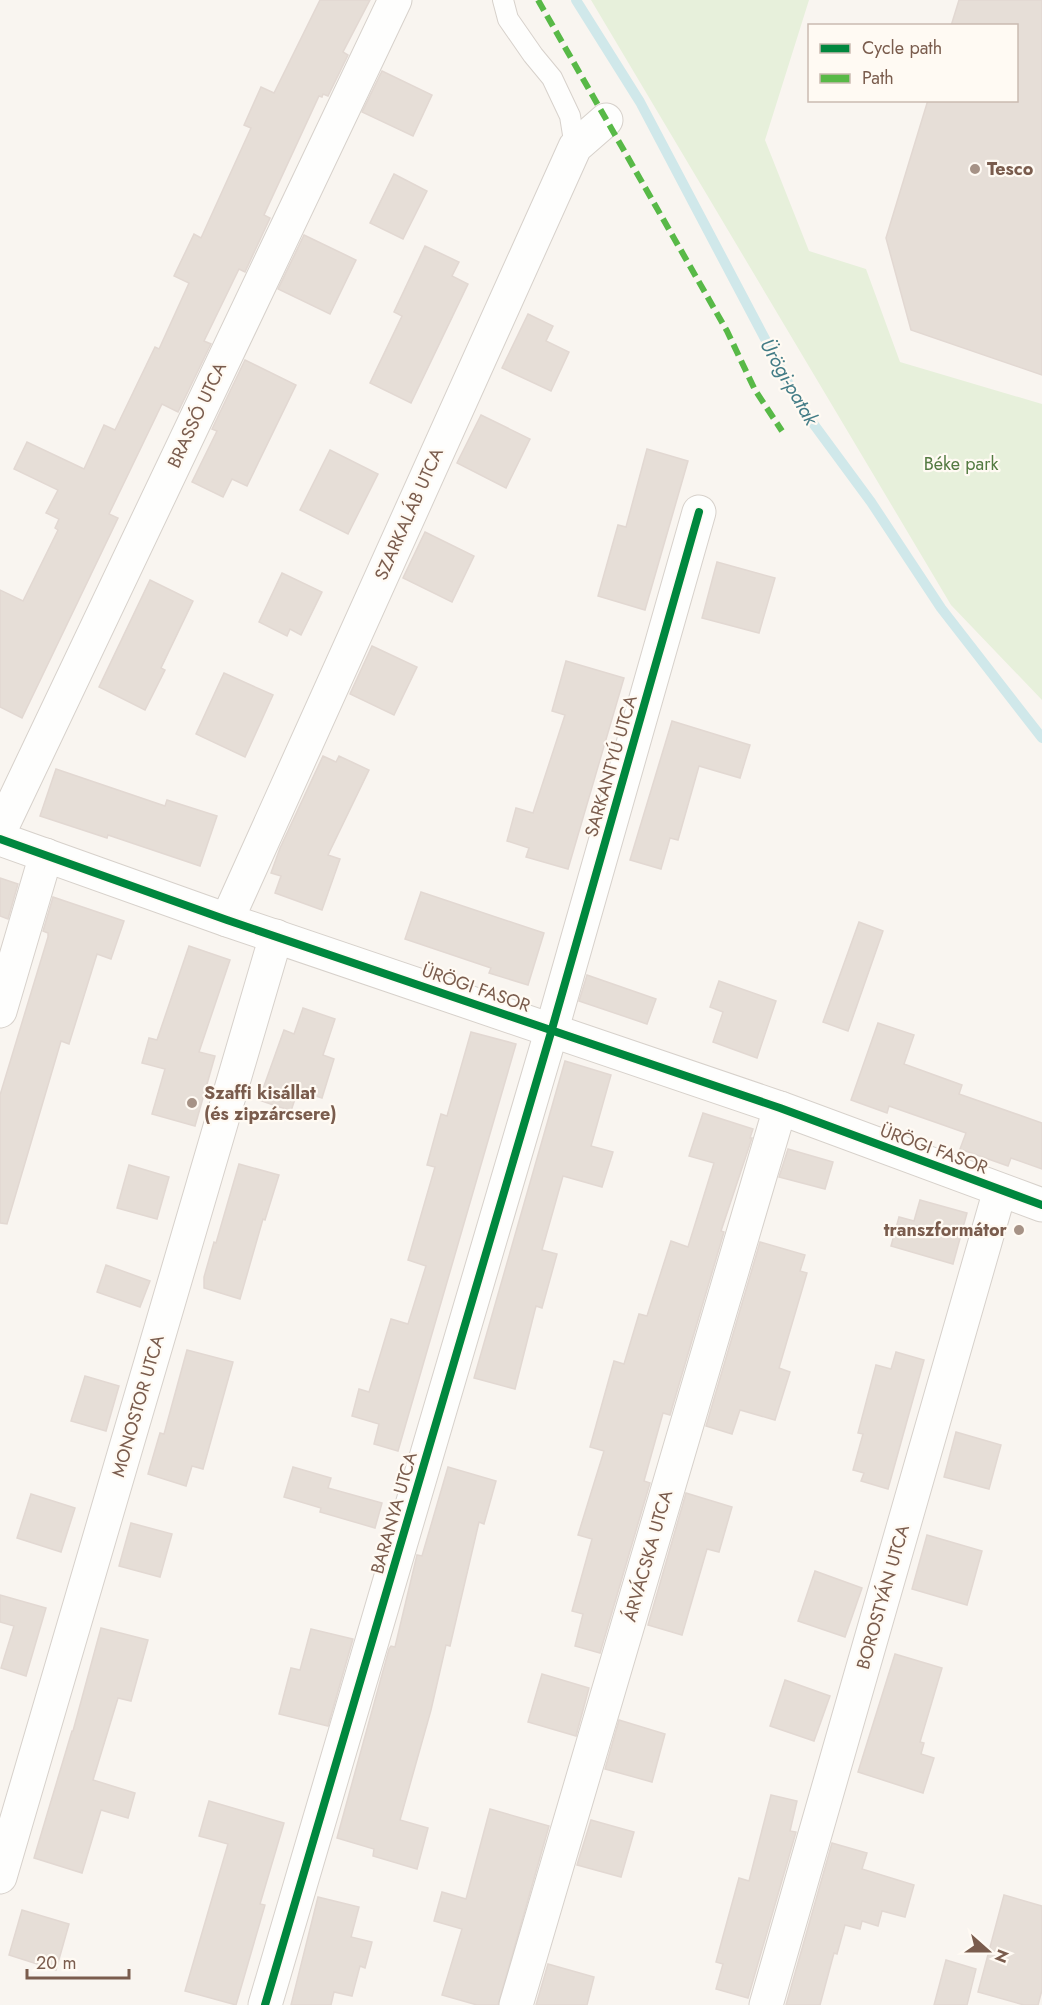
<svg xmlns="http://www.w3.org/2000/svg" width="1042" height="2005" font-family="Jost,sans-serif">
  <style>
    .green { fill: #e7f0db }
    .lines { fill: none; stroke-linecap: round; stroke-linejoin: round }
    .stream { stroke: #d0e8ea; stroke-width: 10 }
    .building { fill: #e6ded7; stroke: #e2d8d2; stroke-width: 1.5 }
    .service-casing { stroke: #d7d1cb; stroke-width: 22 }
    .minor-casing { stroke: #d7d1cb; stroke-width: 35 }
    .service { stroke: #fefefd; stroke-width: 20 }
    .minor { stroke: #fefefd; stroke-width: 33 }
    .quiet { stroke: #58b947; stroke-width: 6; stroke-dasharray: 12 6; stroke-linecap: butt }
    .cycleway-casing { stroke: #fffaf3; stroke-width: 11 }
    .cycleway { stroke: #00873e; stroke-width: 8 }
    .poi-dot { fill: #a69286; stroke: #fffaf3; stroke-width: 2 }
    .labels { text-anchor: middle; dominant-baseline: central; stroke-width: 4.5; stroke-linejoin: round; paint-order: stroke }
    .poi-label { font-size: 18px; font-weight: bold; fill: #7a5c4d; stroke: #fffaf3; text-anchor: start }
    .street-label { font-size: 18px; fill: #7a5c4d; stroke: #fffaf3 }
    .park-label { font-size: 18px; fill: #537a41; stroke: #fffaf3 }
    .water-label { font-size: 20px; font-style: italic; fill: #437c86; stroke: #fffaf3 }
  </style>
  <rect width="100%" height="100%" fill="#f9f5f0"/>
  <path class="green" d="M591,0H809L765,140L809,251L866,269L900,362L1042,404V700L951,605Z"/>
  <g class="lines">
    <path class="stream" d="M576,0L640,102L801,407L871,502L941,608L1042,738"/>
  </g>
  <g class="building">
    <path d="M320,0H370L343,52L348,55L328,96L323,94L322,97L319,96L264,215L270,218L245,272L239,269L204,341L211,344L178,412L162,404L109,514L118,518L22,718L0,707V590L23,601L58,530L55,528L59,519L46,513L58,490L14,469L27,442L84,469L104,425L115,430L155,347L159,349L189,283L174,276L194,234L201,238L251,128L244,125L261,87L274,93Z"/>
    <path d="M959,0H1042V375L911,330L886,238L928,100H1017V26H951Z"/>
    <path d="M382,71L432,95L413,136L362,112Z"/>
    <path d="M394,174L427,191L403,239L370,223Z"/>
    <path d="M304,235L356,260L330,314L278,289Z"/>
    <path d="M425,246L459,262L452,276L468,284L411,403L370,383L402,316L394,312Z"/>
    <path d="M528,314L553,326L546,341L569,352L551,391L502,368Z"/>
    <path d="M245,360L296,385L247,486L232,479L223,497L192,482L217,431L212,429Z"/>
    <path d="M481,415L530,439L506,488L457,463Z"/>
    <path d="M647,449L688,461L645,610L598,596L618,525L626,527Z"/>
    <path d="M330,450L378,474L348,534L300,510Z"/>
    <path d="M425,532L474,556L452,602L403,578Z"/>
    <path d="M717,562L775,578L759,633L702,618Z"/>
    <path d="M282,573L322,592L301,635L290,629L287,636L259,622Z"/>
    <path d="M150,580L193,601L161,668L165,670L145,710L99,687Z"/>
    <path d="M372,646L417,667L394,715L350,694Z"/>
    <path d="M566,661L624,678L568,869L526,857L529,848L507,841L516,808L533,813L565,715L552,711Z"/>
    <path d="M224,673L273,695L245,757L196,734Z"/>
    <path d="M672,721L750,745L740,778L699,766L678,840L670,838L661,869L630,860Z"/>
    <path d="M323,756L336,762L339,756L369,770L328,855L340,859L322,910L275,893L281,876L271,873L280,848Z"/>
    <path d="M56,769L165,806L167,800L217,816L200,866L108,835L107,838L40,816Z"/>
    <path d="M0,878L18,884L8,919L0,916Z"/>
    <path d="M421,892L544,933L528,985L489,973L491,968L405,939Z"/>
    <path d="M53,897L124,921L111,959L97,954L69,1044L61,1041L7,1224L0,1223V1095L48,937V933L43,931Z"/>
    <path d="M859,922L883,931L848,1031L823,1022Z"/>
    <path d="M189,946L230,960L199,1052L215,1056L195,1126L152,1114L165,1069L142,1063L149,1038L157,1040Z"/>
    <path d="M587,975L656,999L647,1024L579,1001Z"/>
    <path d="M719,981L776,1001L757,1058L713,1042L723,1012L710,1007Z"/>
    <path d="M303,1008L335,1019L323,1055L334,1059L322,1098L298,1090L291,1111L259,1100L284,1030L294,1034Z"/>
    <path d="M878,1023L914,1035L904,1064L962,1085L959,1094L1042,1123V1169L1011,1158L1008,1166L960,1149L966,1133L889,1106L887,1113L851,1100Z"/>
    <path d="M471,1032L516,1044L398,1451L374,1444L379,1424L352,1416L359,1389L369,1392L391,1319L408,1324L426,1266L408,1260L435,1167L427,1165L441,1114L447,1116Z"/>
    <path d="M565,1061L611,1075L591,1146L613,1152L602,1187L563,1176L542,1250L557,1254L542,1308L536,1306L515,1389L474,1378Z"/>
    <path d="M703,1113L753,1129L750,1138H752L721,1231L724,1232L670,1415L663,1413L644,1481L650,1483L600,1653L575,1646L583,1614L572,1611L592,1539L578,1535L604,1451L590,1447L614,1361L624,1364L639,1314L647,1316L671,1241L688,1247L714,1163L689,1156Z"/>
    <path d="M788,1149L833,1162L825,1189L779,1177Z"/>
    <path d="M239,1164L279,1175L265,1220L263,1219L240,1299L204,1288V1277L214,1242L216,1243Z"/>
    <path d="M129,1165L169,1177L157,1219L117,1208Z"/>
    <path d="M920,1200L967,1213L953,1264L891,1246L899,1217L914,1221Z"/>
    <path d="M760,1242L805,1255L800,1271L807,1273L779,1368L790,1372L775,1420L740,1410L732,1434L706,1426Z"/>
    <path d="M106,1265L150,1281L140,1307L97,1292Z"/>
    <path d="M187,1350L233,1362L203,1469L192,1466L186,1486L148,1474L160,1433L164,1434Z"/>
    <path d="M896,1352L924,1360L888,1489L861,1481L864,1473L853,1470L863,1434L858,1433L876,1365L891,1369Z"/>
    <path d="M85,1376L119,1386L106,1431L71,1421Z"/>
    <path d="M956,1432L1001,1445L989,1489L944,1477Z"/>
    <path d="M293,1467L331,1478L328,1488L382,1503L375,1528L320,1512L321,1508L284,1497Z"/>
    <path d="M448,1467L496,1481L484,1524L479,1522L450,1646L446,1645L431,1710L400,1820L428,1828L417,1869L373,1856L374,1849L337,1838L389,1649L391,1646L395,1647L417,1555L422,1556Z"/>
    <path d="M686,1493L732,1507L719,1552L707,1549L682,1635L648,1625Z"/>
    <path d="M31,1494L75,1508L61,1552L17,1538Z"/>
    <path d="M131,1523L172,1534L160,1577L119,1566Z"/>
    <path d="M927,1535L982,1551L967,1605L912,1589Z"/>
    <path d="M815,1571L862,1588L845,1637L798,1621Z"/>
    <path d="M0,1595L46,1608L26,1676L1,1668L14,1626L0,1622Z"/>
    <path d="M101,1628L148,1640L131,1701L118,1698L93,1780L135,1793L128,1818L101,1810L82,1873L34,1858L72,1731H73Z"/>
    <path d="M311,1629L353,1639L328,1726L279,1714L291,1668L300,1670Z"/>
    <path d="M895,1654L942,1668L920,1742L924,1743L921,1754L934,1758L923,1793L858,1772Z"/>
    <path d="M542,1674L589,1688L576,1736L528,1722Z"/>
    <path d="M785,1680L830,1696L814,1741L770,1726Z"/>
    <path d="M619,1720L665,1734L652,1782L605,1769Z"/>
    <path d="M771,1795L797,1801L790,1831L796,1832L748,1998L716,1989L723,1964L716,1962L739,1878L749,1881Z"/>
    <path d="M209,1801L284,1823L260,1904L265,1905L236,2005L185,1991L228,1844L199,1836Z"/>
    <path d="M490,1809L549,1826L498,2005H477L442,1995L462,1929L434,1921L442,1892L466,1899Z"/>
    <path d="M591,1820L634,1832L621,1877L577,1865Z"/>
    <path d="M832,1843L867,1853L862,1869L914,1885L905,1917L882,1911L878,1926L862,1921L860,1929L845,1925L837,1954L834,1953L820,2005H786Z"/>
    <path d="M1004,1895L1042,1906V1990L1038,2005H1024L978,1992Z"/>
    <path d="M318,1897L359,1907L351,1937L372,1942L365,1968L360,1966L352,1996L334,1992L331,2005H291Z"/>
    <path d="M22,1910L69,1924L56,1970L9,1955Z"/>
    <path d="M946,1960L976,1969L967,2005H934Z"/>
    <path d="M548,1964L594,1977L587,2005H536Z"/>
  </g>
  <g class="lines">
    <g class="service-casing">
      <path id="service" d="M503,0L508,19L533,55L552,78L570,116L575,147"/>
    </g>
    <g class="minor-casing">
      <g id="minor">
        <path d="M0,831L395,0"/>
        <path d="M0,839L227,920L780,1108L1042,1205"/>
        <path d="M227,920L575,147L606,120"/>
        <path d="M0,1011L46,855"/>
        <path d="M0,1877L276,936"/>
        <path d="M265,2005L552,1029L699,512"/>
        <path d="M516,2005L780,1108"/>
        <path d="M766,2005L1000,1190"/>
      </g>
    </g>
    <use href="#service" class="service"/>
    <use href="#minor" class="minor"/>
    <path class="quiet" d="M538,0L727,331L755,390L782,431"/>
    <g class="cycleway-casing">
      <g id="cycleway">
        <path d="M0,839L227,920L780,1108L1042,1205"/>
        <path d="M265,2005L552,1029L699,512"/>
      </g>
    </g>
    <use href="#cycleway" class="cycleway"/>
  </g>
  <g class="poi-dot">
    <circle cx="975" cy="169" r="6"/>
    <circle cx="192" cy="1103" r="6"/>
    <circle cx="1019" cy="1230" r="6"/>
  </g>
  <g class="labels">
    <g class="poi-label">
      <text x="987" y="169">Tesco</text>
      <text x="204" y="1093">Szaffi kisállat<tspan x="204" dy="21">(és zipzárcsere)</tspan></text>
      <text x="1007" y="1230" text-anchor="end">transzformátor</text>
    </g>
    <g class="street-label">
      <text transform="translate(197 415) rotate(-65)">BRASSÓ UTCA</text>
      <text transform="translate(409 514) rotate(-66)">SZARKALÁB UTCA</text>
      <text transform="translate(611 766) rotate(-74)">SARKANTYÚ UTCA</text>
      <text transform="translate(476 988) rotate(19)">ÜRÖGI FASOR</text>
      <text transform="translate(934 1149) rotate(20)">ÜRÖGI FASOR</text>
      <text transform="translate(138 1406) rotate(-74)">MONOSTOR UTCA</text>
      <text transform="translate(394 1513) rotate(-74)">BARANYA UTCA</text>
      <text transform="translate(648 1556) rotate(-74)">ÁRVÁCSKA UTCA</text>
      <text transform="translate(883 1597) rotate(-74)">BOROSTYÁN UTCA</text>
    </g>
    <g class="park-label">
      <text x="961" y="464">Béke park</text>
    </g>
    <g class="water-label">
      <text transform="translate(789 382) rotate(60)">Ürögi-patak</text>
    </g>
  </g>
  <rect x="808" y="24" width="210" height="78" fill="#fffaf3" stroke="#cabbb1" stroke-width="1.5"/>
  <rect x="820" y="44" width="30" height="9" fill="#00873e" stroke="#cabbb1" stroke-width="1.5"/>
  <text x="862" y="54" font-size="18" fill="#7a5c4d">Cycle path</text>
  <rect x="820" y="74" width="30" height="9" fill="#58b947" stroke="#cabbb1" stroke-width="1.5"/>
  <text x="862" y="84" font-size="18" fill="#7a5c4d">Path</text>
  <g transform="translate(988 1951) rotate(111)" stroke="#fffaf3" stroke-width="4.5" paint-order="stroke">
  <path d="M0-4.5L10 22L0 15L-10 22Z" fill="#7a5c4d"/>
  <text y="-9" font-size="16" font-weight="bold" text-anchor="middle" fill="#7a5c4d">N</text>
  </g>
  <path d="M27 1969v9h102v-9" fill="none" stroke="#7a5c4d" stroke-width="3"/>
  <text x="36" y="1969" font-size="18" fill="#7a5c4d" stroke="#fffaf3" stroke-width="4.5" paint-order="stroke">20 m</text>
</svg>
